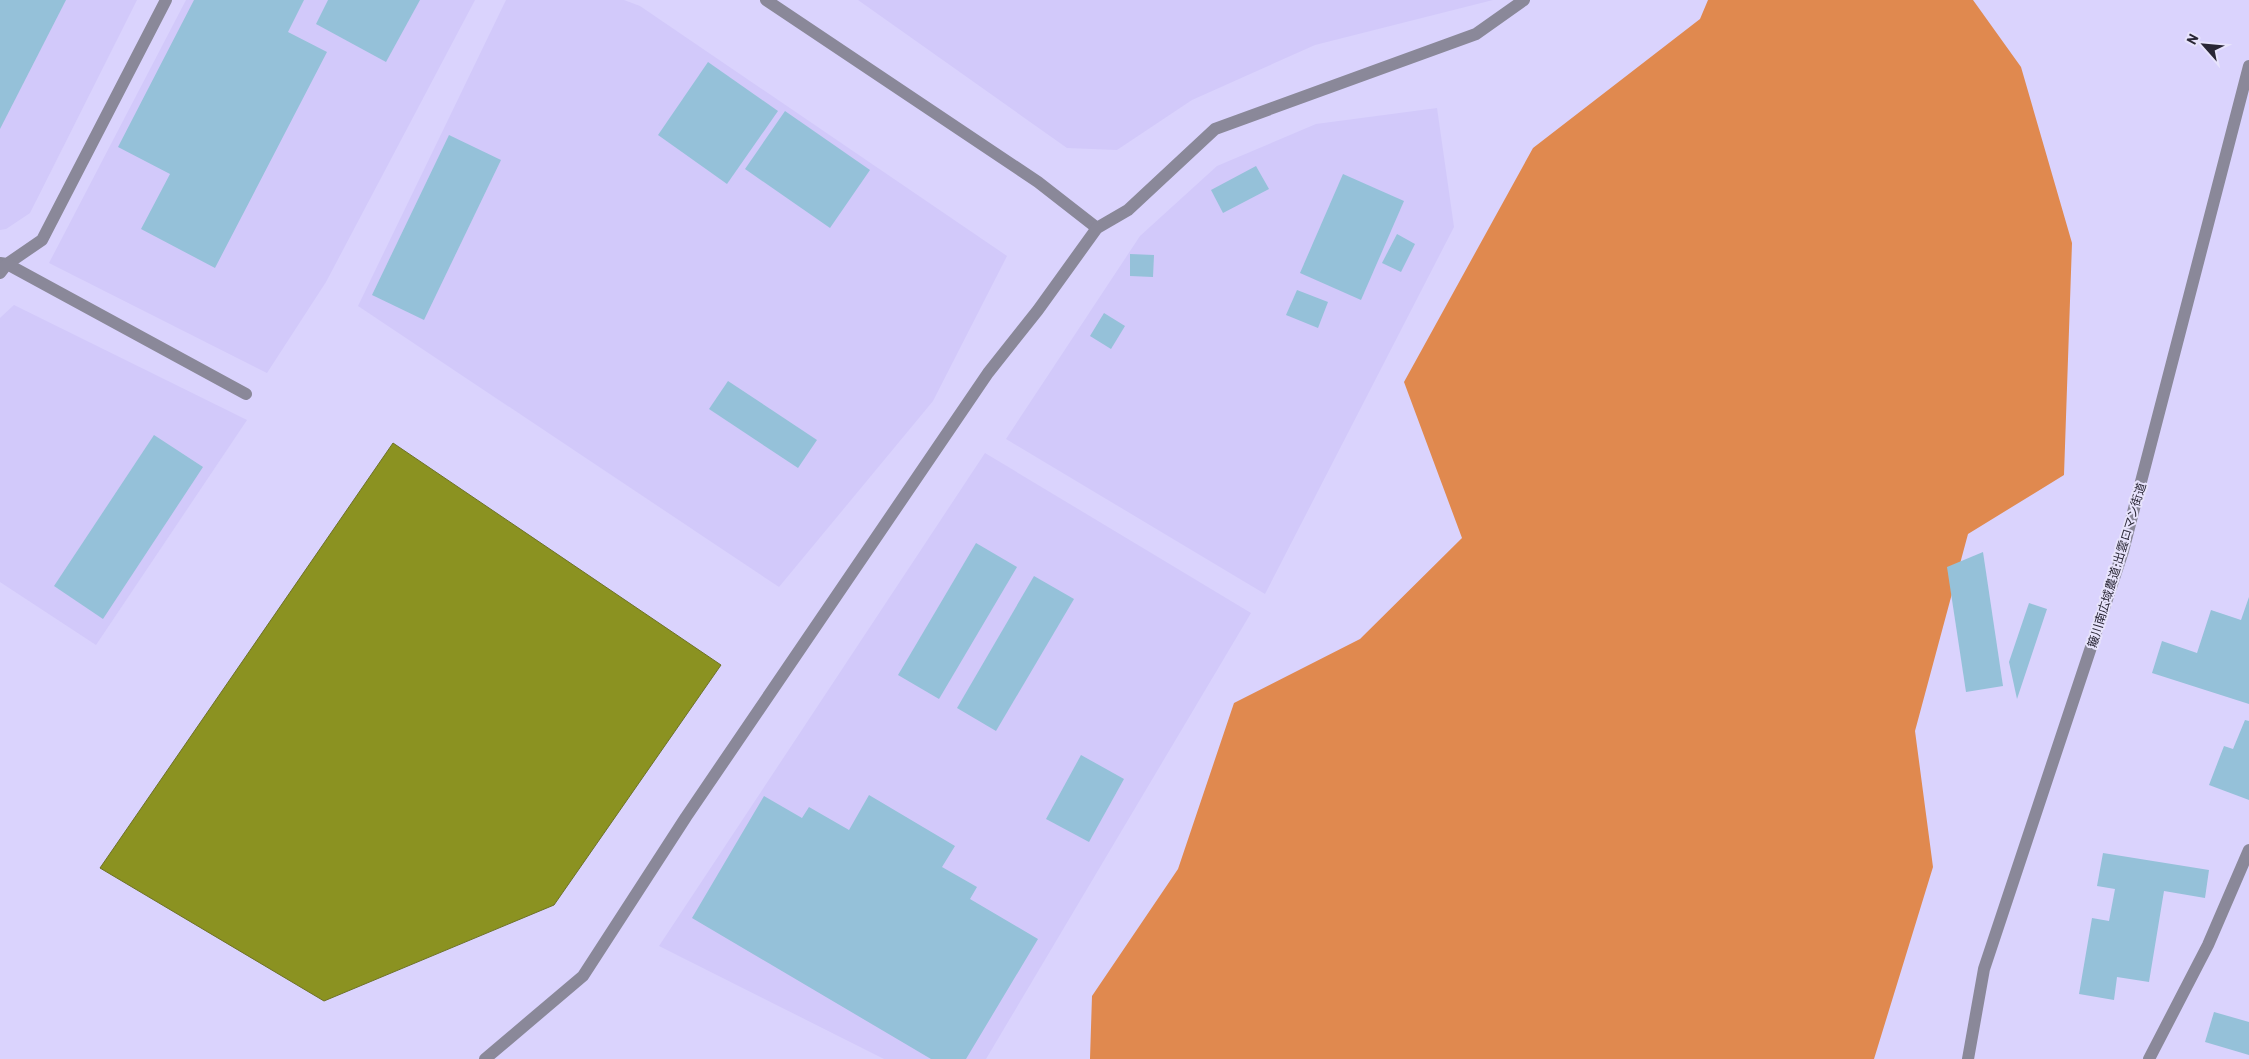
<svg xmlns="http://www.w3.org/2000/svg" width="2249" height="1059" font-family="Barlow,'Noto Sans JP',sans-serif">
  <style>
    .built { fill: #d2c9fa }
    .forest { fill: #e0894f }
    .water { fill: #8b9221; stroke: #6e7227 }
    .building { fill: #95c1d9 }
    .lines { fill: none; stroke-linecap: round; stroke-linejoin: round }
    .minor { stroke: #8a8899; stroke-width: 12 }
    .labels { text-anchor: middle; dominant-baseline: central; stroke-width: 4; stroke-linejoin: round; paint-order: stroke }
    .street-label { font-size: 12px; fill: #292635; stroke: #e7e3fc }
  </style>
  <rect width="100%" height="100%" fill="#dad3fd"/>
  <g class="built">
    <path d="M0,0H137L30,213L6,229L0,230Z"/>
    <path d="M186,0H475L326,282L267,373L49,263Z"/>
    <path d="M506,0H624L640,6L1007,256L933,401L779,587L358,306Z"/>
    <path d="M858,0H1493L1315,45L1192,100L1117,150L1067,148Z"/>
    <path d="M1437,108L1454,227L1265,594L1006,439L1140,236L1217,166L1316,124Z"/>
    <path d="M14,305L247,420L96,645L0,582V318Z"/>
    <path d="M985,453L1251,613L986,1059H884L659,946Z"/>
  </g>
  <path class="forest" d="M1708,0H1973L2021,67L2072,243L2064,475L1968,534L1915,731L1933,867L1874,1059H1090L1092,996L1178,869L1234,703L1360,639L1462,538L1404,382L1533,148L1700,19Z"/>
  <path class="water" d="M393,443L721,665L554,905L324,1001L100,868Z"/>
  <g class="building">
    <path d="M0,0H66L0,129Z"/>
    <path d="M194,0H304L288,32L327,52L215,268L141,229L170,174L118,147Z"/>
    <path d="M328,0H420L386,62L316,24Z"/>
    <path d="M708,62L778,111L727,184L658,135Z"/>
    <path d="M785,111L870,170L830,228L745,169Z"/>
    <path d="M449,135L501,160L424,320L372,295Z"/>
    <path d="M1256,166L1269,189L1223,213L1211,190Z"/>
    <path d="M1343,174L1404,201L1361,300L1300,273Z"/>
    <path d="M1397,234L1415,244L1401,272L1382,263Z"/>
    <path d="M1130,254L1154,255L1153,277L1130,276Z"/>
    <path d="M1297,290L1328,302L1318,328L1286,315Z"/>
    <path d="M1104,313L1125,326L1111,349L1090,336Z"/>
    <path d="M728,381L817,440L798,468L709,409Z"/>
    <path d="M154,435L203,467L103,619L54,586Z"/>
    <path d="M976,543L1017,567L939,699L898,675Z"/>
    <path d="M1983,552L2003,686L1966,692L1947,567Z"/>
    <path d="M1034,576L1074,599L996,731L957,708Z"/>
    <path d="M2249,597V704L2152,673L2162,641L2197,653L2211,610L2241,620Z"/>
    <path d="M2029,603L2047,609L2017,699L2009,662Z"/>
    <path d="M2245,720L2249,721V800L2209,785L2224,746L2233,749Z"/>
    <path d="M1081,755L1124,779L1089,842L1046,819Z"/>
    <path d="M869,795L955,846L942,867L977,887L970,899L1038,939L966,1059H931L692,918L764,796L802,818L809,807L849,830Z"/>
    <path d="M2103,853L2209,870L2205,898L2164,891L2149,982L2117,977L2114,1000L2079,994L2092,918L2109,921L2115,889L2097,886Z"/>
    <path d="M2214,1012L2249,1022V1055L2205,1042Z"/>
  </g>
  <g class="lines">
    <g class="minor">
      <path d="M766,0L1038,182L1097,228"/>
      <path d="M0,263L7,264L42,240L166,0"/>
      <path d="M0,273L7,264L246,394"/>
      <path d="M485,1059L583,976L686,817L988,373L1038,310L1097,228L1128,210L1215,129L1476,34L1524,0"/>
      <path d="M1968,1059L1984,969L2123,551L2249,66"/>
      <path d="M2149,1059L2208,945L2249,850"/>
    </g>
  </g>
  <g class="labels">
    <g class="street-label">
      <text transform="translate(2116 565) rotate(-73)">簸川南広域農道;出雲ロマン街道</text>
    </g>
  </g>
  <g transform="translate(2204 45) rotate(297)" stroke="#e7e3fc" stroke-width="4" paint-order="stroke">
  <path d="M0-4L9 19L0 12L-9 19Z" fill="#292635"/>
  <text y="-8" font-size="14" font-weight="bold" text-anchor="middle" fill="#292635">N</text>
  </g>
</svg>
